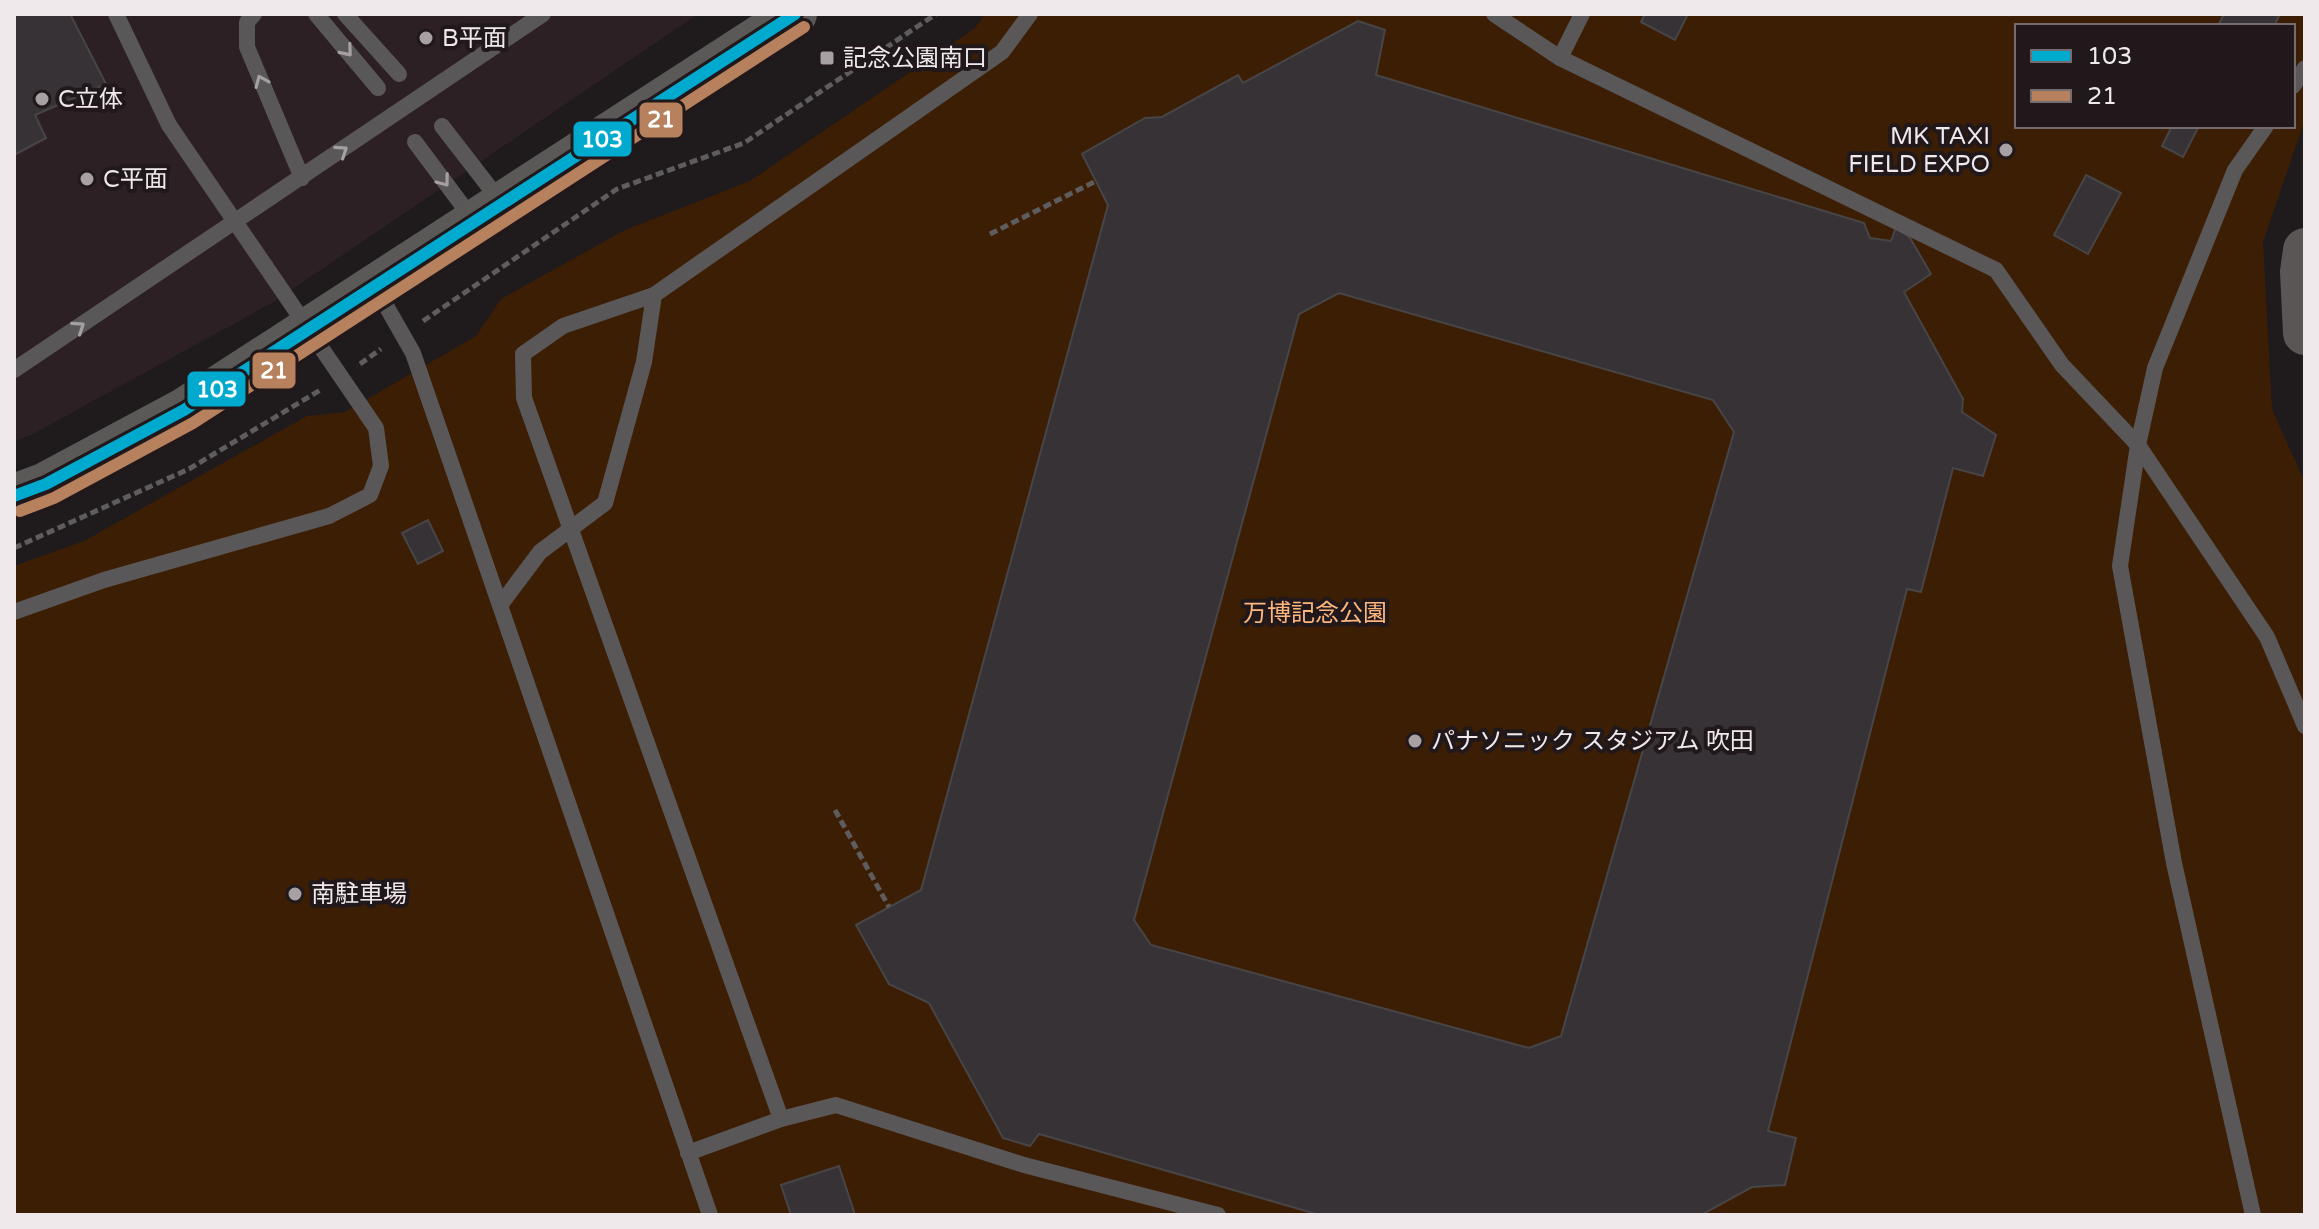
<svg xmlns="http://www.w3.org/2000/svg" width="2319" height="1229" font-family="'Varela Round','Noto Sans JP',sans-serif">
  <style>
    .built { fill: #2d2025 }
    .green { fill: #3c1e05; fill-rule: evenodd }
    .building { fill: #363235; stroke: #484547; stroke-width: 2; fill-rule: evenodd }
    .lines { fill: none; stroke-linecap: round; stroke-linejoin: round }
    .path { stroke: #5f5c5d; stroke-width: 5; stroke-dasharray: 8 4; stroke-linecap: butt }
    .service { stroke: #5a5758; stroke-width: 16 }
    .primary { stroke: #5b5958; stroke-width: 44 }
    .motorway { stroke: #5a5656; stroke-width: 44 }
    .service-bridge { stroke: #5a5758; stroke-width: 16 }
    .bus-1-casing { stroke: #21181b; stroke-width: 18 }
    .bus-2-casing { stroke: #21181b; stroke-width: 18 }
    .bus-1 { stroke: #00a9ce; stroke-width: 12 }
    .bus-2 { stroke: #b6815c; stroke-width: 12 }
    .oneway { stroke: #a5a0a2 }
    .poi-dot { fill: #a7a1a3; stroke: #21181b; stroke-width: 3 }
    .labels { text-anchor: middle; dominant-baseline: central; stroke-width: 8; stroke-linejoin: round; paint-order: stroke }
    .poi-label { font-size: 24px; fill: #f0e9eb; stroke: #21181b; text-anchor: start }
    .park-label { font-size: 24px; fill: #fdb67e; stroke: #21181b }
    .line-badge { stroke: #21181b; stroke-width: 3 }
    .badge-label { font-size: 22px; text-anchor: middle; font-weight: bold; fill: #fff }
  </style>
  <rect width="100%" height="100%" fill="#1f1a1c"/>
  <path class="built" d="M14,14H698L272,303L31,435L14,441Z"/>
  <path class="green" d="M985,14H2305V119L2263,242L2272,409L2305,483V1215H14V566L84,541L307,416L345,412L476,336L501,299L625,230L750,181L975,28ZM2017,26H2293V126H2017Z"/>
  <g class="building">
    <path d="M14,14H70L106,84L35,115L46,138L14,155Z"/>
    <path d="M1645,14H1688L1675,40L1641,22Z"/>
    <path d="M2224,14H2280L2274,26H2218Z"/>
    <path d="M1358,21L1385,30L1376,75L1864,223L1870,238L1891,241L1896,227L1910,238L1931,274L1904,292L1963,399L1962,412L1996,435L1983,476L1953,468L1921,592L1907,589L1768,1131L1796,1138L1785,1185L1752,1187L1701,1215H1320L1039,1134L1030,1146L1003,1138L929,1003L889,984L856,925L921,890L1108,205L1082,154L1145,118L1162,117L1238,75L1243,83ZM1339,293L1713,400L1734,432L1561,1036L1529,1048L1151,945L1134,920L1299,314Z"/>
    <path d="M2172,126H2199L2183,157L2162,146Z"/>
    <path d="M2086,175L2121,193L2088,254L2054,235Z"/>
    <path d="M428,520L443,551L418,564L402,533Z"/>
    <path d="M839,1166L855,1215H791L781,1185Z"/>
  </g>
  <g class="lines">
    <g class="path">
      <path d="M990,234L1096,181"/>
      <path d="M423,321L617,189L744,143L936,14"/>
      <path d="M360,364L381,349"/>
      <path d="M14,548L189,469L322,389"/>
      <path d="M835,810L889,907"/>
    </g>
    <g class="service">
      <path d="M116,14L169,125"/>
      <path d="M254,14L247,22V47L302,178"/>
      <path d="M316,14L378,88"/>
      <path d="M345,14L399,74"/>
      <path d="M1494,14L1560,58L1996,270L2062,365L2138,445L2267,637L2305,726"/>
      <path d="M1560,58L1582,14"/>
      <path d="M2293,86L2305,68"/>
      <path d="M442,126L500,201"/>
      <path d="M415,142L474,221"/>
      <path d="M377,290L413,353L710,1215"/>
      <path d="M14,370L543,14"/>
      <path d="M501,604L540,552L605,503L644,362L654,295"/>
      <path d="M14,612L104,580L329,516"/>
      <path d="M781,1119L836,1105L1024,1165L1218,1215"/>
      <path d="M688,1153L781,1119L524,398L523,354L563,326L654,295L1002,52L1030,14"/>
      <path d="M2253,1215L2174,863L2120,566L2138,445L2155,368L2235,170L2266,126"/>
    </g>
    <path class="primary" d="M14,496L46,484L184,410L795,14"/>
    <path class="motorway" d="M2305,250L2302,272L2305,333"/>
    <path class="service-bridge" d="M169,125L376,428L381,466L370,495L329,516"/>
    <g class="bus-1-casing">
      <path id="bus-1" d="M14,496L46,484L184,410L795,14"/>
    </g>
    <g class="bus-2-casing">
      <path id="bus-2" d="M20,511L54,498L193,423L804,27"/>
    </g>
    <use href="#bus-1" class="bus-1"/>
    <use href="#bus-2" class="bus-2"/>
  </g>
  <defs><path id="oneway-chevron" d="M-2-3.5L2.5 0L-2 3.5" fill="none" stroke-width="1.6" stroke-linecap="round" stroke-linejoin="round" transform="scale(2)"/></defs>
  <g class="oneway">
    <use href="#oneway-chevron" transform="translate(347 51) rotate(50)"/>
    <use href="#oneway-chevron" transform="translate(261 81) rotate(-113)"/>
    <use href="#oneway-chevron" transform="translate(342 151) rotate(-34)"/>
    <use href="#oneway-chevron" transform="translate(444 181) rotate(53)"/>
    <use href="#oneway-chevron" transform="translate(79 327) rotate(-34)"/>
  </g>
  <g class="poi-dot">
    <circle cx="426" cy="38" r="8"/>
    <rect x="819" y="50" width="16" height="16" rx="4"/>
    <circle cx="42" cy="99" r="8"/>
    <circle cx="2006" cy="150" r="8"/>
    <circle cx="87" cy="179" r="8"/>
    <circle cx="1415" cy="741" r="8"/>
    <circle cx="295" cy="894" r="8"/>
  </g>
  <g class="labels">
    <g class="poi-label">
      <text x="442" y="38">B平面</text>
      <text x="843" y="58">記念公園南口</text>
      <text x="58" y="99">C立体</text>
      <text x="1990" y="136" text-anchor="end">MK TAXI<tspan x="1990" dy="28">FIELD EXPO</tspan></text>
      <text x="103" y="179">C平面</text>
      <text x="1431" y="741">パナソニック スタジアム 吹田</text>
      <text x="311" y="894">南駐車場</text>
    </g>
    <g class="park-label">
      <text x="1315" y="613">万博記念公園</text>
    </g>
  </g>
  <g class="line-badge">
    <rect x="638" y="101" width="46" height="38" rx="8" fill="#b6815c"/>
    <rect x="572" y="120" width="61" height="38" rx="8" fill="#00a9ce"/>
    <rect x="251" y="351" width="46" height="39" rx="8" fill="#b6815c"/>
    <rect x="186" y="370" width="61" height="38" rx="8" fill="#00a9ce"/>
  </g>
  <g class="badge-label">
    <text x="661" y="127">21</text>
    <text x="602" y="147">103</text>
    <text x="274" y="378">21</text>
    <text x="217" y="397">103</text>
  </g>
  <rect width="2319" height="1229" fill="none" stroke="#f0e9eb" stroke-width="32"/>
  <rect x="2015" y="24" width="280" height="104" fill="#21181b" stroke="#746c6e" stroke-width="2"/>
  <rect x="2031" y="50" width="40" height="12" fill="#00a9ce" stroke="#746c6e" stroke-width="2"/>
  <text x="2087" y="64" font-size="24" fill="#f0e9eb">103</text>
  <rect x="2031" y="90" width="40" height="12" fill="#b6815c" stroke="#746c6e" stroke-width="2"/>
  <text x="2087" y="104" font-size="24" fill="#f0e9eb">21</text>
</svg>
